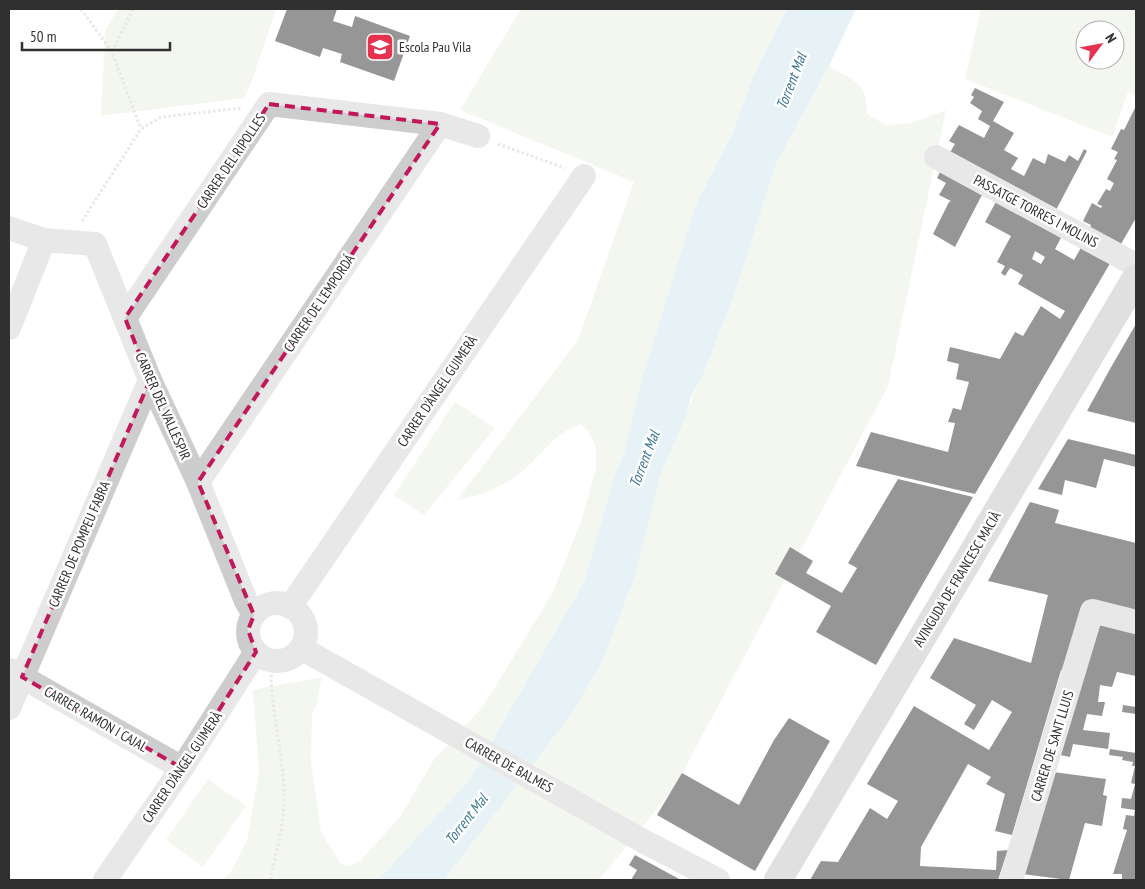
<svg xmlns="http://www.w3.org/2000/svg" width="1145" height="889" font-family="'PT Sans Narrow',sans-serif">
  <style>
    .green { fill: #e7edde; fill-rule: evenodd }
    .water { fill: #cae2ec }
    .building { fill: #171717; fill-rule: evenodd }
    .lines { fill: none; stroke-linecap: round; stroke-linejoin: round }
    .path { stroke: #cdcdcd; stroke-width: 3; stroke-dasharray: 2.5 2.5; stroke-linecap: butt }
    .street { stroke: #cdcdcd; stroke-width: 24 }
    .secondary { stroke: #bababa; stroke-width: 28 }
    .marked { fill: none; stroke: #c2185b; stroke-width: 4; stroke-dasharray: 10 6; stroke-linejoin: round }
    .labels { text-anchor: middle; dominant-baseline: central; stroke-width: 5; stroke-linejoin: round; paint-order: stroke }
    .poi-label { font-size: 14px; fill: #303030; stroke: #fff; text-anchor: start }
    .street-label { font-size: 14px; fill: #303030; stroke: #fff }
    .water-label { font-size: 15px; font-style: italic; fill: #3d7892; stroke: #fff }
  </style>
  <rect width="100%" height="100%" fill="#fff"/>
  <g class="green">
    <path d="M118,9H276L250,86L244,98L101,116L105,31Z"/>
    <path d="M521,9H787L752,79L646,368L624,454L615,474L584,582L470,779L378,880H223L230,873L247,841L259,773L253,690L322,677L316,707L312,714L311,761L321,832L341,864L350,866L360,861L400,817L433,761L484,705L553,592L582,519L596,468V448L593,439L588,431L581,425C557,430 542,455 524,470C506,485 480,497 457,500L578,340L634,182L460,110Z"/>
    <path d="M981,9H1136V96L1128,92L1112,137L965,79ZM1085,30H1115V60H1085Z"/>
    <path d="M829,66C853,81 868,81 867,114L887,126L911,123L946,110L888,386L675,787L599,880H444L571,715L603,660L634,579L660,477L735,293L776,164Z"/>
    <path d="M455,402L495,428L424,515L394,495Z"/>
    <path d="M208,779L246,806L203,867L166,840Z"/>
  </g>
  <path class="water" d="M787,9H856L829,66L776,164L735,293L704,372L691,397L686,415L660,477L634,579L603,660L571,715L444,880H378L470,779L584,582L615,474L624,454L642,379L695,207L732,134L752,79Z"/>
  <g class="building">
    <path d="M287,9H337L333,21L352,27L355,16L410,36L394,81L340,62L342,54L323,48L320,57L275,41Z"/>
    <path d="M975,88L1004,102L993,121L1014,133L1004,150L1018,158L1011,169L1024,176L1033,158L1045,164L1048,154L1065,162L1069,155L1078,161L1084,149L1087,151L1056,210L949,154L955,144L949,141L959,125L984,138L990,126L978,119L982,111L970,103L974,97L971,95Z"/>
    <path d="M1136,106V218L1121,244L1090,228L1091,225L1083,221L1092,203L1101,208L1102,206L1097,204L1106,189L1110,191L1114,183L1107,179L1117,160L1114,159L1118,152L1111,149L1121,129L1124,130Z"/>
    <path d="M942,168L984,191L955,247L933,234L949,202L951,201L939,195L946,183L937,178Z"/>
    <path d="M998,198L1063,234L1055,249L1074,260L1083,244L1112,260L975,494L856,466L871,432L948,452L955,423L948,422L953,408L961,410L969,382L956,379L959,364L947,361L950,347L1000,359L1015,332L1023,336L1041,306L1060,319L1065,311L1018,284L1023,275L1010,268L1005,276L1001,273L1005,266L997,262L1011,236L985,222ZM1035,251L1045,257L1041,264L1032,259Z"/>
    <path d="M1136,324V423L1087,411L1110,369Z"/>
    <path d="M1068,439L1136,455V467L1104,459L1096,488L1065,480L1062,495L1038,489Z"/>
    <path d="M898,479L973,497L876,665L816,632L831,606L775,574L790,547L813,561L806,573L842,593L857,568L848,563Z"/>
    <path d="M1030,502L1059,510L1055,523L1136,543V618L1086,605L1069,674L1061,670L1012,835L995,831L1005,794L986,784L991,777L968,764L921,847L920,866L996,870L997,851L1008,850L998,880H810L821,861L838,862L870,808L887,819L898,801L867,784L914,706L989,750L1012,712L992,700L974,730L964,724L976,705L930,678L954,638L1031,663L1048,595L988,581Z"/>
    <path d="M1100,617L1136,626V676L1117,672L1112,687L1100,685L1098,702H1105L1102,716L1087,714L1083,730L1110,733L1108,749L1073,744L1070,757L1055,754Z"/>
    <path d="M1123,705L1136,707V714L1122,712Z"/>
    <path d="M789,718L830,741L755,871L657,815L682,773L739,805L774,740Z"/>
    <path d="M1110,749L1136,753V880H1122V874H1113L1127,830L1123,829L1126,815L1134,816L1135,810L1121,808L1122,798L1131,799L1135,784L1131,783L1135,766H1132L1133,762L1122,760L1123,757L1109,755Z"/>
    <path d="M1053,772L1106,779L1103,795L1107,796L1102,826L1085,823L1069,880L1022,874Z"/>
    <path d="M635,855L681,880H631L637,870L629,865Z"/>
  </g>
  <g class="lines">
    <g class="path">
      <path d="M81,9L112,52"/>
      <path d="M133,9L112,52L141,129"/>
      <path d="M498,144L565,168"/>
      <path d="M82,221L141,129L161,117L242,108"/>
      <path d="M270,880C276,852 285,823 284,793C283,752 271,711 271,671"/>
    </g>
    <g class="street">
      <path d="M936,157L1136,265"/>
      <path d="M9,228L44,240L95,244L150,380L198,482L246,601L254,615"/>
      <path d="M125,318L269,104L440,124L478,136"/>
      <path d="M9,328L44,240"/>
      <path d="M198,482L440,124"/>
      <circle cx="277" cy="632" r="29"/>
      <path d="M290,607L584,176"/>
      <path d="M301,648L643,841L718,880"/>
      <path d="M10,670L182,768"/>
      <path d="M9,708L150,380"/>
      <path d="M105,880L182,768L256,652"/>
      <path d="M1011,880L1092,611L1136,622"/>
    </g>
    <path class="secondary" d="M778,880L1136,278"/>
  </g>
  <path d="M0 0H1145V889H0ZM269,104L440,124L198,482L254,615L248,630L256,652L182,768L22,677L150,380L125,318Z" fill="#fff" fill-opacity=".55" fill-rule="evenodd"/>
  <path class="marked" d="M269,104L440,124L198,482L254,615L248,630L256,652L182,768L22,677L150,380L125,318Z"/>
  <defs>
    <g id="school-square" transform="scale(1.4375)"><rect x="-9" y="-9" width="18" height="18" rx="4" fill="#e5334f" stroke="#fff"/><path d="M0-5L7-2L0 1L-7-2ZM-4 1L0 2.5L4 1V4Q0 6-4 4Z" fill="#fff"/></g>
  </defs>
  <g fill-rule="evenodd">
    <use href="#school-square" x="380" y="47"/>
  </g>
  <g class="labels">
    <g class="poi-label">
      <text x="399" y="47">Escola Pau Vila</text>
    </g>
    <g class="street-label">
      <text transform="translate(231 161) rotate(-56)">CARRER DEL RIPOLLES</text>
      <text transform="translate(1036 211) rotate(28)">PASSATGE TORRES I MOLINS</text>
      <text transform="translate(319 303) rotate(-56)">CARRER DE L'EMPORDÁ</text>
      <text transform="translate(437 391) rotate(-56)">CARRER D'ÀNGEL GUIMERÀ</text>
      <text transform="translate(163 406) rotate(66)">CARRER DEL VALLESPIR</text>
      <text transform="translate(79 544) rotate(-67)">CARRER DE POMPEU FABRA</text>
      <text transform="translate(957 579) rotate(-59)">AVINGUDA DE FRANCESC MACIÀ</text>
      <text transform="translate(96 719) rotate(30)">CARRER RAMON I CAJAL</text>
      <text transform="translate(1052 746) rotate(-73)">CARRER DE SANT LLUIS</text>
      <text transform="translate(509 765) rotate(29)">CARRER DE BALMES</text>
      <text transform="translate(182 767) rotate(-56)">CARRER D'ÀNGEL GUIMERÀ</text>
    </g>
    <g class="water-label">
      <text transform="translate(791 81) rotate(-69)">Torrent Mal</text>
      <text transform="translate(644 459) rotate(-69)">Torrent Mal</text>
      <text transform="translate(466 819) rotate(-52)">Torrent Mal</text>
    </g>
  </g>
  <rect width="1145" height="889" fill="none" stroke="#303030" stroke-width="20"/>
  <g transform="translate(1100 45) rotate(58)"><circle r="24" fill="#ffffff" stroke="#acacac"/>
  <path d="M0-4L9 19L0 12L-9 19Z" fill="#e5334f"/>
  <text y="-8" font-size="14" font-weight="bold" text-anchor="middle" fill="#303030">N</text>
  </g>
  <path d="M22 42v8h148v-8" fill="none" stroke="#303030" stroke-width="2.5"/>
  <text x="30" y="42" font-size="15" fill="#303030" stroke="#ffffff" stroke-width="4" paint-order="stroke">50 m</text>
</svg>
